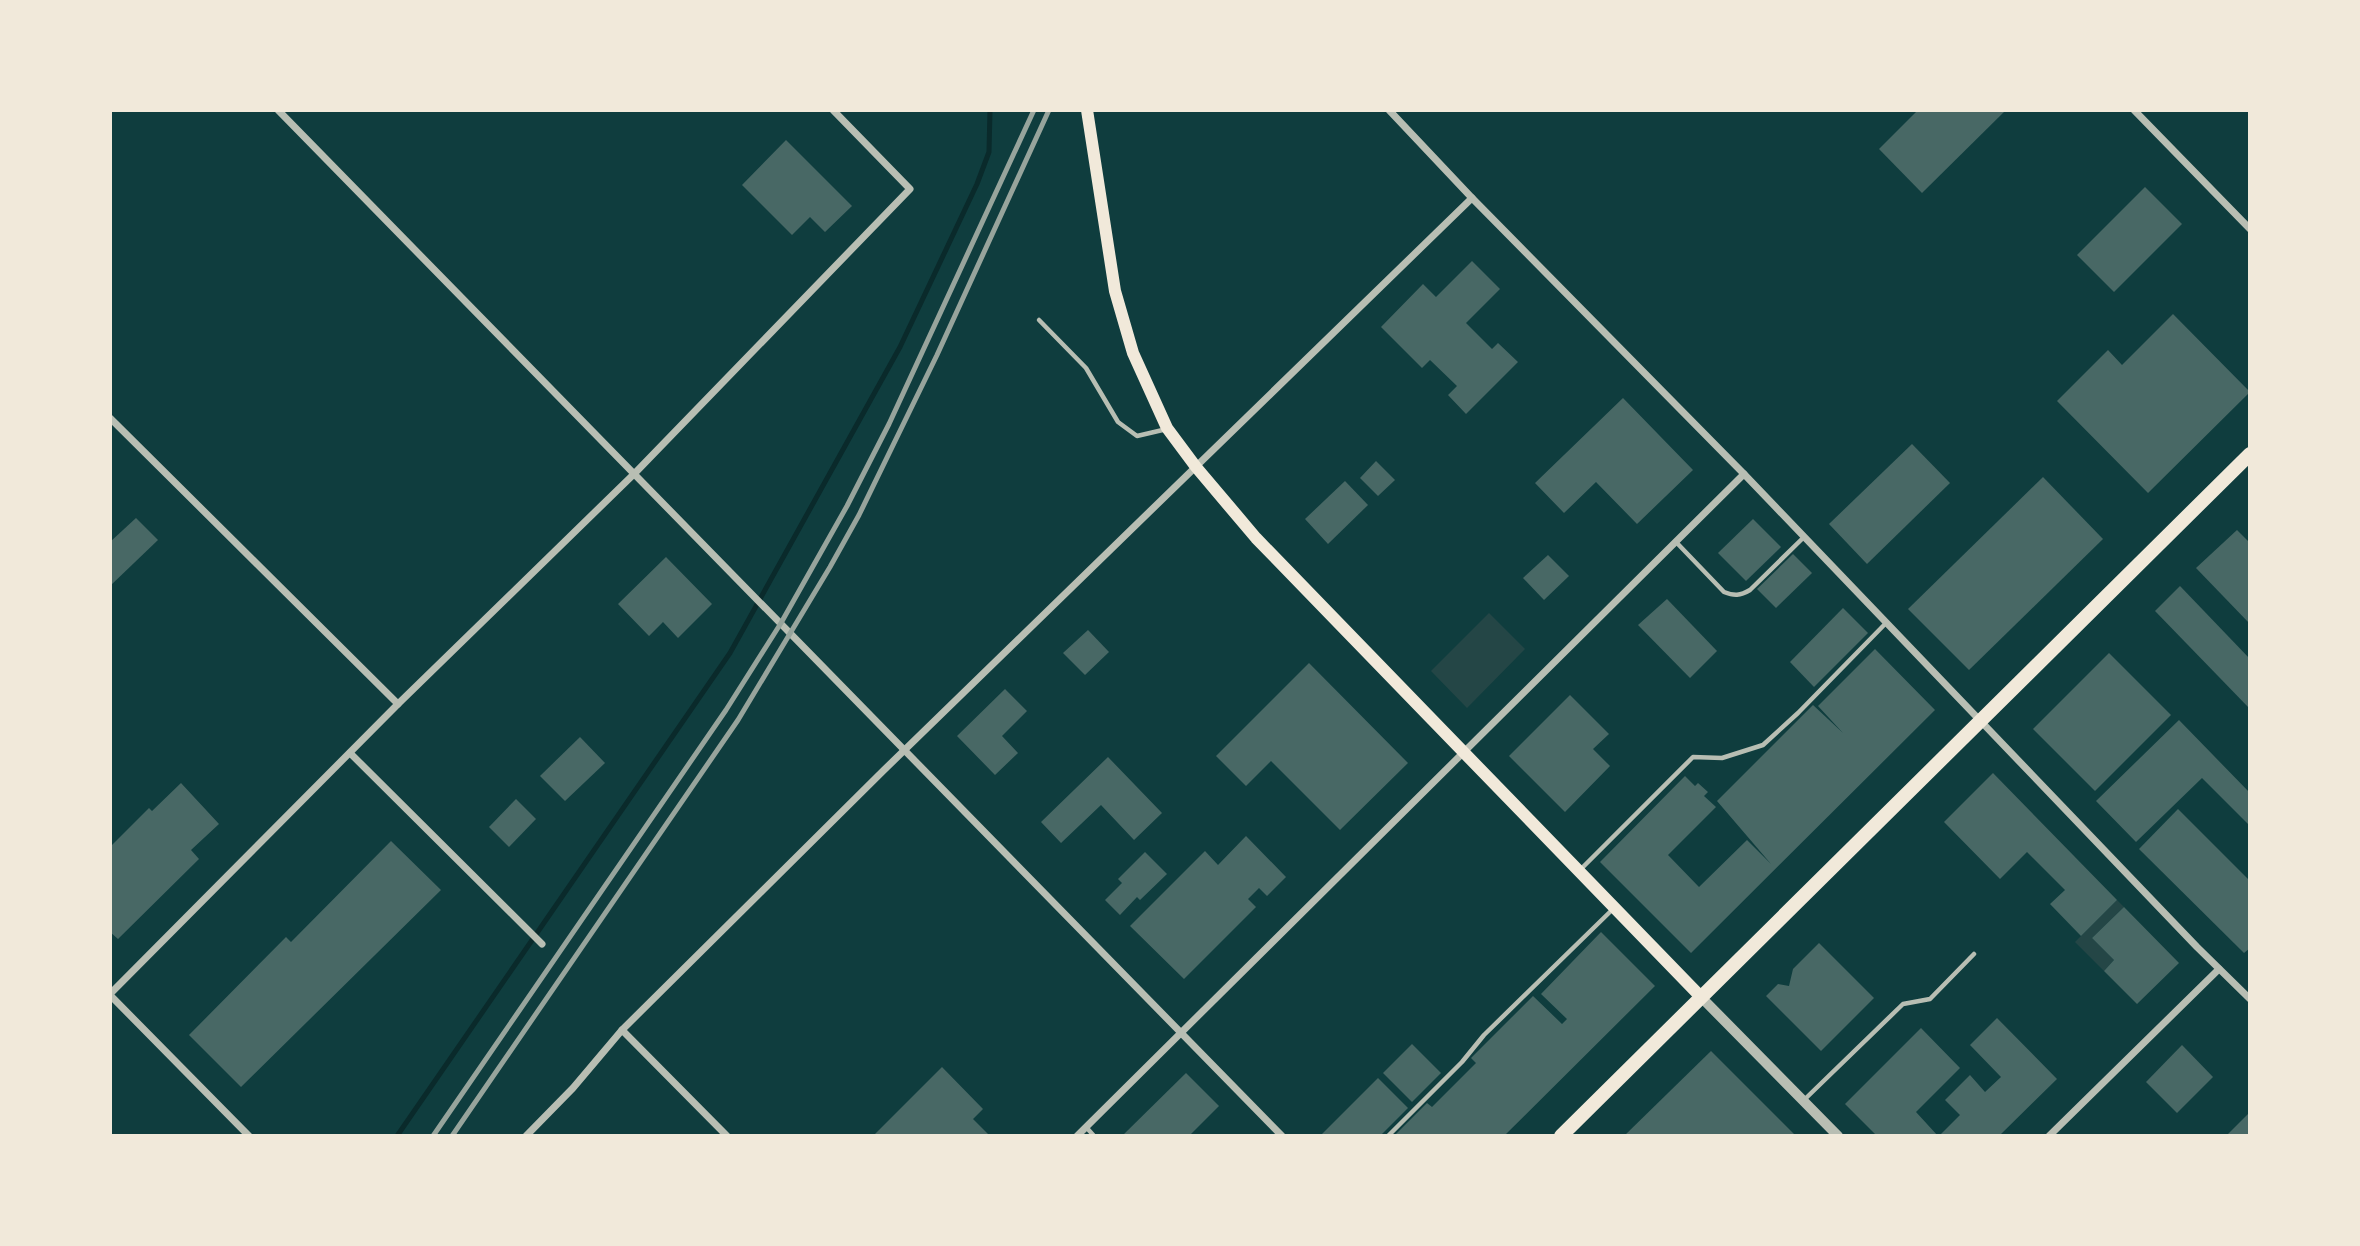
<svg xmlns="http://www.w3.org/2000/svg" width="2360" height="1246" font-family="Barlow,sans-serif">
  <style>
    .green { fill: #244646 }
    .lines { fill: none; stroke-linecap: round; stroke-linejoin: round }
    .stream { stroke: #0a2a2b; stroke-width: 5 }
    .building { fill: #486865 }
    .service { stroke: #b8beb3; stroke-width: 4.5 }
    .minor { stroke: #b8beb3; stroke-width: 7 }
    .tertiary { stroke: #b8beb3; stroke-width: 10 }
    .secondary { stroke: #f1e9da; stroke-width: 12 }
    .primary { stroke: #f1e9da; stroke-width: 14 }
    .rail { stroke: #97a49c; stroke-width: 5 }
  </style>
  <rect width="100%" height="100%" fill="#0f3d3e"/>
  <g class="green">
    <path d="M1489,613L1525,649L1467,708L1431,671Z"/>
    <path d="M2117,900L2124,907L2092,938L2114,960L2104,971L2075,942Z"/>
  </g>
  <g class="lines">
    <path class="stream" d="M397,1136L730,653L900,347L977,184L989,152L990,110"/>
  </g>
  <g class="building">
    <path d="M1918,110H2006L1922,193L1879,149Z"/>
    <path d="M786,140L852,206L825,232L810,217L792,235L742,185Z"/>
    <path d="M2145,187L2182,224L2114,292L2077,255Z"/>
    <path d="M1472,261L1500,289L1466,323L1492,349L1498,343L1518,362L1466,414L1448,395L1457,386L1430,360L1422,368L1381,327L1423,284L1436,297Z"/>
    <path d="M2173,314L2250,392L2148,493L2057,401L2108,350L2122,365Z"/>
    <path d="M1623,398L1693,470L1637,524L1596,482L1564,513L1535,483Z"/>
    <path d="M1912,444L1950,483L1867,564L1829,524Z"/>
    <path d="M1376,461L1395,480L1378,496L1360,478Z"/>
    <path d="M2043,477L2103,539L1969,670L1908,609Z"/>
    <path d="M1345,481L1368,505L1328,544L1305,519Z"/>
    <path d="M136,518L158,540L110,586V542Z"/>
    <path d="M1753,519L1781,547L1746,581L1718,553Z"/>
    <path d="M2237,530L2250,543V624L2196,568Z"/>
    <path d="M1793,554L1812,573L1776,608L1757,589Z"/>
    <path d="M1548,555L1569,576L1544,600L1523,578Z"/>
    <path d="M666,557L712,604L678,638L663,622L649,636L618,604Z"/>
    <path d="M2180,586L2250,659V709L2155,611Z"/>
    <path d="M1667,599L1717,651L1690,678L1638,625Z"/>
    <path d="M1843,608L1868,633L1814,687L1790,662Z"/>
    <path d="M1088,630L1109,652L1085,675L1063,653Z"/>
    <path d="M1875,649L1935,710L1691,953L1600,862L1685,776L1695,786L1698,783L1708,792L1704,796L1716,807L1668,855L1699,887L1747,840L1771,864L1717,801L1813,705L1843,733L1818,706Z"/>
    <path d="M2109,653L2171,715L2095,791L2033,729Z"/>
    <path d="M1309,663L1408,763L1340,830L1271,761L1246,786L1216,756Z"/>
    <path d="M1005,689L1027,711L1002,736L1018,753L995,775L957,736Z"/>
    <path d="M1570,695L1609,734L1593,749L1610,766L1565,812L1509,756Z"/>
    <path d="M2179,720L2250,793V826L2202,778L2136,842L2096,801Z"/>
    <path d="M580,737L605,763L565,801L540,776Z"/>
    <path d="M1108,757L1162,813L1134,840L1101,805L1061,843L1041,822Z"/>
    <path d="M1993,773L2117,900L2081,936L2050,904L2065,890L2027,852L2000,879L1944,822Z"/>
    <path d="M181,783L219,824L191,850L199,859L118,939L110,932V847L149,808L152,811Z"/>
    <path d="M516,799L536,819L509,847L489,827Z"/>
    <path d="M2178,809L2250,881V948L2244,953L2139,849Z"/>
    <path d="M1246,836L1286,877L1267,896L1259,888L1248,899L1256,907L1184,979L1130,926L1205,851L1218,865Z"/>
    <path d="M391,841L441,890L241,1087L189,1035L286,937L291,942Z"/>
    <path d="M1145,852L1167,874L1140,900L1137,897L1120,915L1105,900L1122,883L1118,879Z"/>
    <path d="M2124,907L2179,963L2137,1004L2104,971L2114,960L2092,938Z"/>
    <path d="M1601,932L1655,986L1504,1136H1394L1427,1103L1432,1107L1476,1063L1471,1058L1533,996L1562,1024L1567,1019L1541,994Z"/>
    <path d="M1819,943L1874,998L1821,1051L1766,996L1778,984L1789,986L1793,969Z"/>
    <path d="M1997,1018L2057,1079L1999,1136H1939L1960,1115L1945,1100L1970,1075L1985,1092L2001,1077L1970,1045Z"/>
    <path d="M1921,1028L1960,1068L1916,1112L1938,1136H1877L1845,1104Z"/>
    <path d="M1412,1044L1441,1073L1412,1102L1383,1073Z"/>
    <path d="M2182,1045L2213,1077L2177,1113L2146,1082Z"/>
    <path d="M1711,1051L1794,1134L1792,1136H1624Z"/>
    <path d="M942,1067L983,1109L973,1119L990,1136H873Z"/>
    <path d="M1186,1073L1219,1106L1189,1136H1122Z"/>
    <path d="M1378,1078L1408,1108L1380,1136H1320Z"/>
    <path d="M2250,1112V1136H2226Z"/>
  </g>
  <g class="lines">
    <g class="service">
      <path d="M1039,320L1086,368L1118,422L1137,436L1167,429"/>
      <path d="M1676,542L1724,592C1734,596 1740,596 1750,590L1804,537"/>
      <path d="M1579,871L1693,757L1722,758L1763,745L1798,713L1886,623"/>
      <path d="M1804,1100L1903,1004L1930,999L1974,954"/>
      <path d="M1086,1127L1094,1136"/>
      <path d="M1388,1136L1462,1062L1484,1035L1614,908"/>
    </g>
    <g class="minor">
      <path d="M278,110L1282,1136"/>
      <path d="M1389,110L1472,198L1744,474L2197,947L2250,999"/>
      <path d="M2134,110L2250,229"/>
      <path d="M110,418L398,704"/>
      <path d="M350,753L542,944"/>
      <path d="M110,994L398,704L635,473L910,189L833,110"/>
      <path d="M110,995L249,1136"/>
      <path d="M622,1030L727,1136"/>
      <path d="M526,1136L573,1088L622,1030L884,770L1472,198"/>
      <path d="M1077,1136L1744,474"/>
      <path d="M2049,1136L2219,969"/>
    </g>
    <path class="tertiary" d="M1701,997L1838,1136"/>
    <path class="secondary" d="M1087,110L1115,291L1133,353L1167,428L1196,467L1256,538L1701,997"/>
    <path class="primary" d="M1561,1136L2250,454"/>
    <g class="rail">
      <path d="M433,1136L726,710L781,623L847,506L889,424L1034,110"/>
      <path d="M452,1136L738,720L830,567L859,515L937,355L1049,110"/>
    </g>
  </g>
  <rect width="2360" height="1246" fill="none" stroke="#f1e9da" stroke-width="224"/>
</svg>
